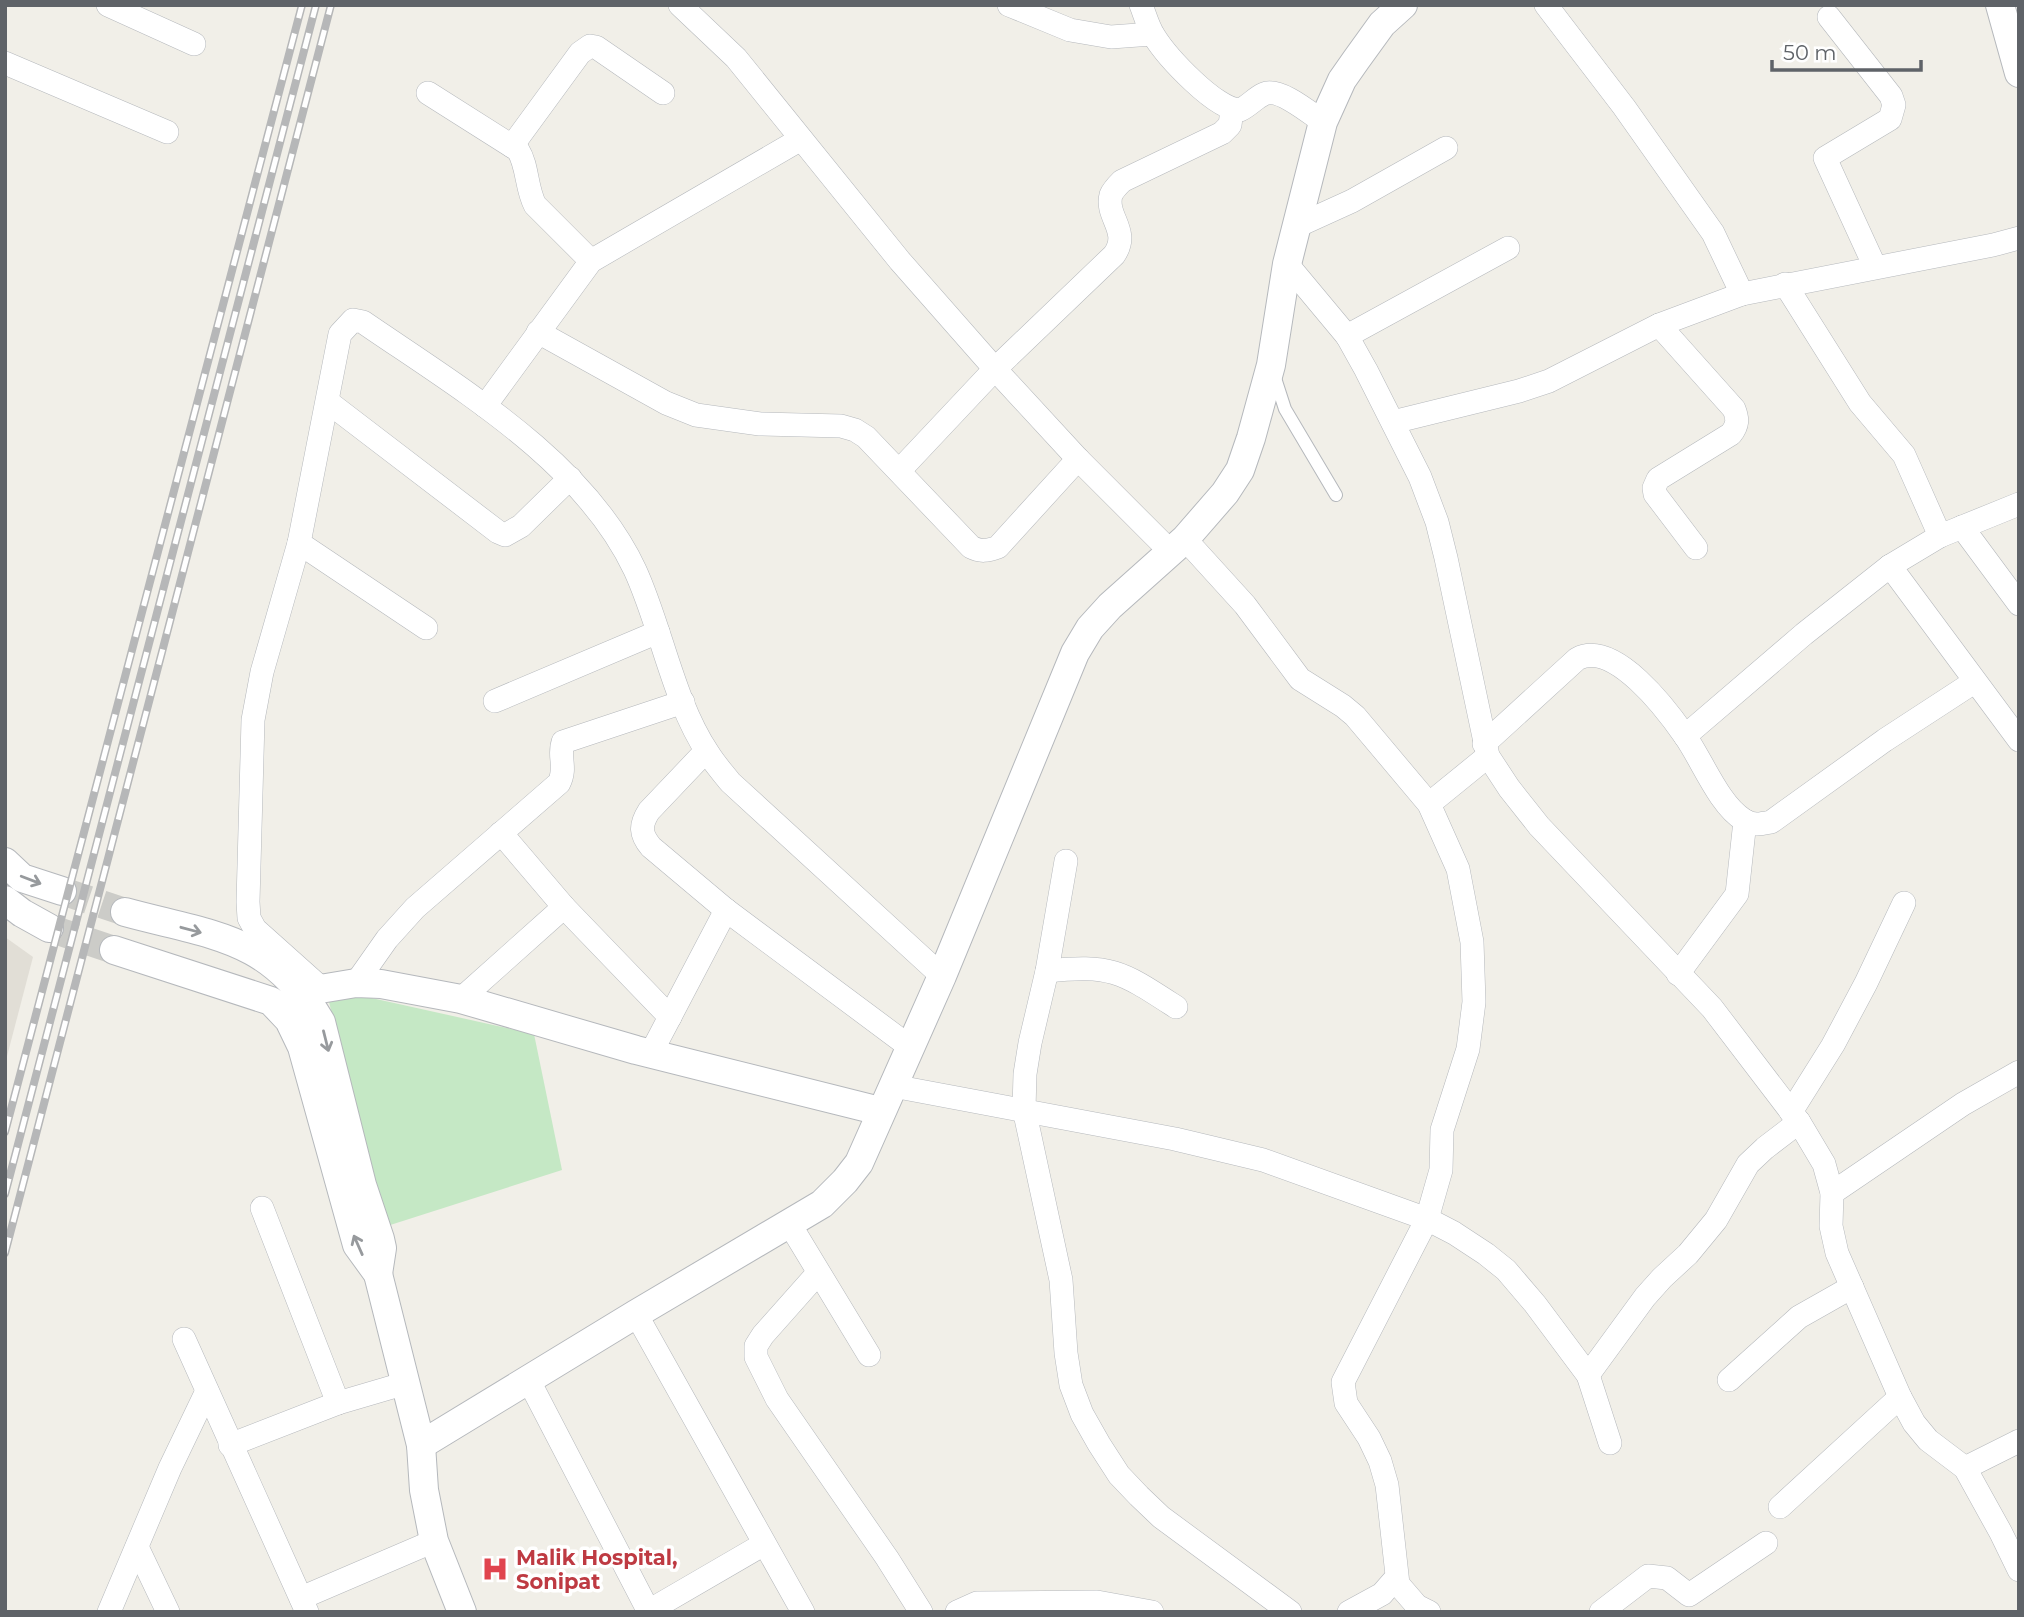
<svg xmlns="http://www.w3.org/2000/svg" width="2024" height="1617" font-family="Montserrat,sans-serif">
  <style>
    .education { fill: #e1ded6 }
    .green { fill: #c5e8c5 }
    .lines { fill: none; stroke-linecap: round; stroke-linejoin: round }
    .tertiary-tunnel { stroke: #ccccc8; stroke-width: 28; stroke-dasharray: 28 14; stroke-linecap: butt }
    .service-casing { stroke: #b5b8bc; stroke-width: 14 }
    .minor-casing { stroke: #b5b8bc; stroke-width: 24 }
    .tertiary-casing { stroke: #b5b8bc; stroke-width: 30 }
    .service { stroke: #fff; stroke-width: 12 }
    .minor { stroke: #fff; stroke-width: 23 }
    .tertiary { stroke: #fff; stroke-width: 28 }
    .rail-casing { stroke: #b6b7b8; stroke-width: 8 }
    .rail { stroke: #fff; stroke-width: 5; stroke-dasharray: 16; stroke-linecap: butt }
    .oneway { stroke: #979a9d }
    .labels { text-anchor: middle; dominant-baseline: central; stroke-width: 7; stroke-linejoin: round; paint-order: stroke }
    .health-label { font-size: 21px; font-weight: bold; fill: #be3a42; stroke: #fff; text-anchor: start }
  </style>
  <rect width="100%" height="100%" fill="#f1efe8"/>
  <path class="education" d="M5,937L33,957L5,1064Z"/>
  <path class="green" d="M358,995L534,1034L562,1170L384,1227L329,1002Z"/>
  <g class="lines">
    <g class="tertiary-tunnel">
      <path d="M62,891L125,912"/>
      <path d="M49,928L114,950"/>
    </g>
    <g class="service-casing">
      <path id="service" d="M1274,375L1285,409L1336,495"/>
    </g>
    <g class="minor-casing">
      <g id="minor">
        <path d="M108,5L194,44"/>
        <path d="M680,5L736,58L900,261L995,369L1078,459L1171,552"/>
        <path d="M1009,5L1070,30L1111,37L1152,34"/>
        <path d="M1141,5C1145,15 1148,27 1154,36C1167,57 1216,110 1240,110C1249,106 1255,98 1264,94C1279,87 1310,113 1323,122"/>
        <path d="M1546,5L1624,107L1713,233L1742,294"/>
        <path d="M1829,17L1891,96L1894,105L1890,119L1825,158L1875,267"/>
        <path d="M5,63L167,132"/>
        <path d="M428,93L518,150C528,166 526,188 535,205L591,261"/>
        <path d="M512,146L580,53L590,46L596,47L663,93"/>
        <path d="M1297,226L1352,201L1446,148"/>
        <path d="M1287,264L1347,336L1366,370L1420,477L1437,522L1446,558L1488,756L1509,788L1539,826L1712,1008L1799,1122L1824,1164L1832,1193L1831,1226L1837,1253L1900,1397L1914,1423L1928,1440L1965,1468L2001,1533L2019,1570"/>
        <path d="M1785,284L1860,403L1904,455L1940,536"/>
        <path d="M1659,325L1734,409C1738,419 1738,425 1731,434L1658,479L1654,488L1655,494L1696,548"/>
        <path d="M538,332L666,403L696,415L760,424L841,426L855,430L866,437L971,547C981,552 987,551 998,547L1078,459"/>
        <path d="M1347,336L1508,248"/>
        <path d="M328,402L498,532L505,535L521,526L570,478"/>
        <path d="M485,406L591,261L801,139"/>
        <path d="M1393,422L1519,391L1549,381L1659,325L1742,294L1993,245L2019,238"/>
        <path d="M899,471L995,369L1114,255C1131,231 1105,217 1111,195C1113,190 1118,185 1122,181L1222,133L1230,125L1232,110"/>
        <path d="M1962,527L2019,604"/>
        <path d="M1185,539L1245,605L1300,679L1343,706L1355,716L1429,804L1458,869L1472,942L1474,1002L1468,1049L1442,1130L1441,1170L1427,1219L1343,1382L1346,1403L1369,1438L1380,1461L1387,1485L1398,1584L1417,1606L1429,1612"/>
        <path d="M299,543L426,628"/>
        <path d="M1890,566L2019,740"/>
        <path d="M495,701L658,632"/>
        <path d="M1685,736L1804,634L1890,566L1940,536L2019,504"/>
        <path d="M1484,744L1577,659C1614,639 1667,710 1685,736C1702,760 1719,805 1744,820C1753,826 1761,824 1771,822L1885,740L1974,682"/>
        <path d="M706,751L649,811C640,825 640,834 651,847L726,910L910,1047"/>
        <path d="M1429,804L1488,756"/>
        <path d="M501,833L564,907L670,1017"/>
        <path d="M1066,861L1047,971L1030,1043L1025,1074L1024,1109L1061,1280L1066,1353L1071,1385L1082,1414L1099,1444L1119,1475L1139,1496L1161,1517L1290,1612"/>
        <path d="M1047,971C1112,964 1122,972 1176,1007"/>
        <path d="M1678,974L1737,894L1745,821"/>
        <path d="M356,983L387,939L415,908L559,783C567,768 558,756 563,742L683,702"/>
        <path d="M321,988L255,929L249,918L248,902L253,720L262,672L299,543L340,334L353,320L363,322C459,388 584,461 635,570C661,626 673,701 708,753C714,763 723,773 730,782L942,976"/>
        <path d="M461,999L564,907"/>
        <path d="M651,1053L726,910"/>
        <path d="M893,1086L1175,1139L1263,1160L1427,1219L1454,1233L1486,1254L1506,1270L1535,1304L1588,1375L1610,1443"/>
        <path d="M1791,1112L1833,1045L1866,983L1904,903"/>
        <path d="M1832,1193L1963,1104L2019,1072"/>
        <path d="M262,1208L338,1403"/>
        <path d="M789,1223L869,1355"/>
        <path d="M818,1273L763,1335L756,1346V1357L777,1399L887,1558L921,1612"/>
        <path d="M636,1314L803,1612"/>
        <path d="M184,1339L307,1612"/>
        <path d="M1588,1375L1645,1297L1662,1278L1688,1254L1716,1220L1748,1164L1765,1148L1799,1122"/>
        <path d="M1729,1380L1799,1317L1852,1287"/>
        <path d="M529,1381L649,1612"/>
        <path d="M230,1445L338,1403L406,1383"/>
        <path d="M1965,1468L2019,1441"/>
        <path d="M1780,1507L1900,1397"/>
        <path d="M137,1547L168,1612"/>
        <path d="M301,1598L434,1541"/>
        <path d="M109,1612L170,1468L207,1391"/>
        <path d="M647,1612L764,1544"/>
        <path d="M957,1612L977,1603L1097,1602L1152,1612"/>
        <path d="M1349,1612L1382,1594L1396,1578"/>
        <path d="M1601,1612L1648,1576L1667,1578L1689,1595L1766,1543"/>
      </g>
    </g>
    <g class="tertiary-casing">
      <g id="tertiary">
        <path d="M2000,5L2019,73"/>
        <path d="M5,862L22,878L62,891"/>
        <path d="M5,900L22,913L49,928"/>
        <path d="M114,950L271,1001L289,1020L302,1047L357,1245L378,1274L382,1248L380,1239L362,1185L321,1022C271,936 213,936 125,912"/>
        <path d="M302,992L356,983L381,984L461,999L636,1050L880,1111"/>
        <path d="M378,1274L421,1445L424,1490L434,1541L462,1612"/>
        <path d="M421,1445L636,1314L822,1204L845,1181L859,1163L942,976L1075,653L1090,628L1110,606L1185,539L1225,493L1240,470L1251,438L1271,365L1287,264L1323,122L1342,80L1356,60L1382,24L1403,5"/>
      </g>
    </g>
    <use href="#service" class="service"/>
    <use href="#minor" class="minor"/>
    <use href="#tertiary" class="tertiary"/>
    <g class="rail-casing">
      <g id="rail">
        <path d="M5,1132L302,5"/>
        <path d="M5,1194L316,5"/>
        <path d="M5,1253L331,5"/>
      </g>
    </g>
    <use href="#rail" class="rail"/>
  </g>
  <defs><path id="oneway-shaft" d="M-6 0H5M1.5-3L5.5 0L1.5 3" fill="none" stroke-width="1.6" stroke-linecap="round" stroke-linejoin="round" transform="scale(1.75)"/></defs>
  <g class="oneway">
    <use href="#oneway-shaft" transform="translate(31 880) rotate(21)"/>
    <use href="#oneway-shaft" transform="translate(191 930) rotate(15)"/>
    <use href="#oneway-shaft" transform="translate(326 1041) rotate(76)"/>
    <use href="#oneway-shaft" transform="translate(358 1245) rotate(-114)"/>
  </g>
  <defs>
    <g id="hospital-bare" transform="scale(2.1)"><path d="M-5-5h3v3.5h4V-5h3V5h-3V1.5h-4V5h-3Z" fill="#e0444e" stroke="#fff" stroke-width="2.5" paint-order="stroke"/></g>
  </defs>
  <g fill-rule="evenodd">
    <use href="#hospital-bare" x="495" y="1569"/>
  </g>
  <g class="labels">
    <g class="health-label">
      <text x="516" y="1557">Malik Hospital,<tspan x="516" dy="24">Sonipat</tspan></text>
    </g>
  </g>
  <rect width="2024" height="1617" fill="none" stroke="#5f6368" stroke-width="14"/>
  <path d="M1772 60v10h149v-10" fill="none" stroke="#5f6368" stroke-width="3.5"/>
  <text x="1783" y="60" font-size="21" fill="#5f6368" stroke="#ffffff" stroke-width="5" paint-order="stroke">50 m</text>
</svg>
